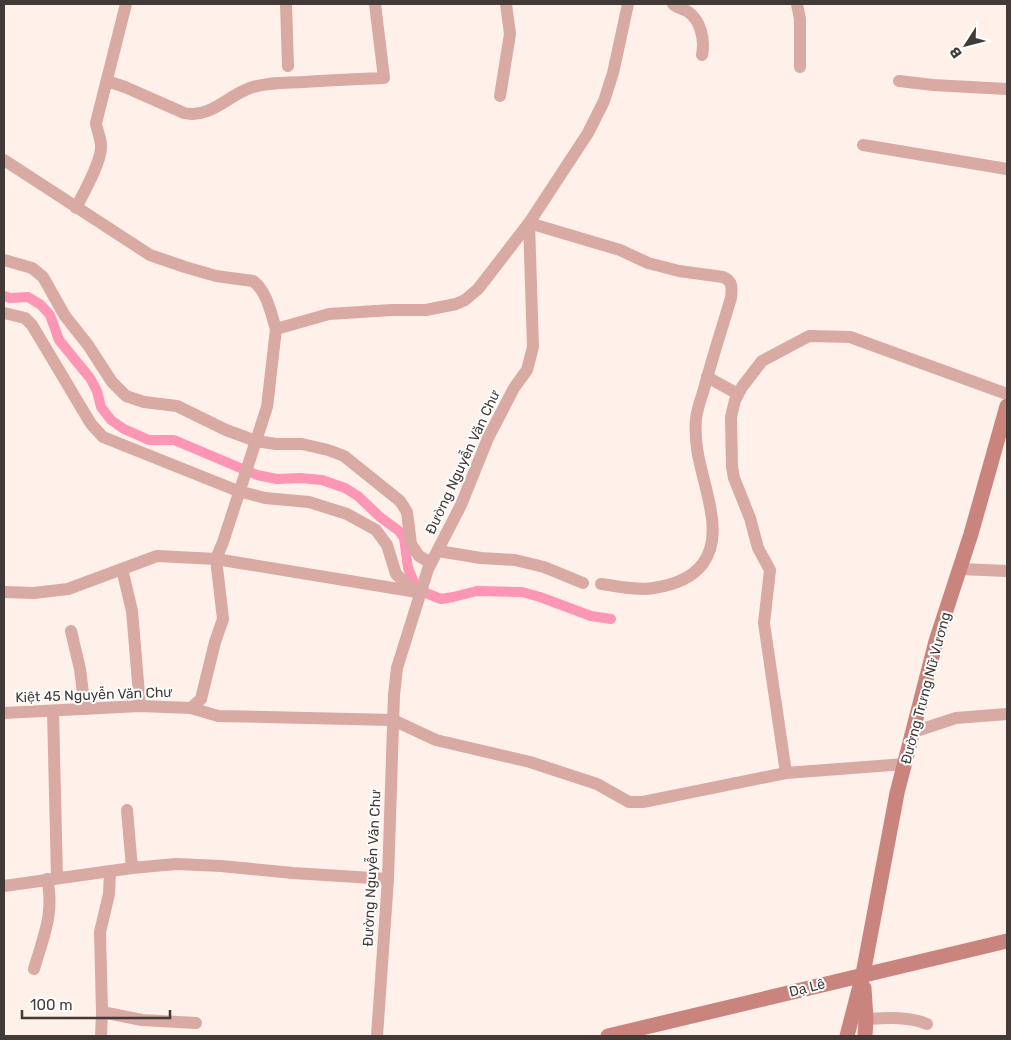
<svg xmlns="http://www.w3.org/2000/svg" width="1011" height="1040" font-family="Rubik,sans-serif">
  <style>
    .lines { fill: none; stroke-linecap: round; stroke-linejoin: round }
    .canal { stroke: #fd96b5; stroke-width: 10 }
    .street { stroke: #d9a9a4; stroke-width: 12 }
    .secondary { stroke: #c9847d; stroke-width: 15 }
    .labels { text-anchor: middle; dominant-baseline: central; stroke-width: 4; stroke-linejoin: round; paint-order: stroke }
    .street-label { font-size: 14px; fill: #413a36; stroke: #fff }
  </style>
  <rect width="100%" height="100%" fill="#fff0e9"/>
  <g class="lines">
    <path class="canal" d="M4,296L10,298L28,297L41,305L50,315L59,340L90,378L97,391L101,407L111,420L124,429L149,440H174L257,475L277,479L300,478L322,480L345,488L358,496L380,517L399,531L404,538L408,568L413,580L417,587L426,593L441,599L453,597L477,591L522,592L540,597L591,616L611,619"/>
    <g class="street">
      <path d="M286,4L288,66"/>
      <path d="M673,4C677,8 681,8 687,11C701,20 705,40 702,55"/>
      <path d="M797,4L800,19V67"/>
      <path d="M107,81L125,87L184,113C210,119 227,96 250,88C267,82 286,83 304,82C331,80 357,79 384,78L375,4"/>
      <path d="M899,81L933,85L1007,89"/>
      <path d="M500,96L510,34L506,4"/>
      <path d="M863,145L1007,169"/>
      <path d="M4,160L150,255L185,267L216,276L253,281C267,291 271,314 276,329"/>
      <path d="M76,208C83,194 102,161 101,146C101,138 97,131 96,123L126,4"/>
      <path d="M4,260L32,268L43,277L65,316L88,345L112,382L126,396L144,402L177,406L226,430L256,441L276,444H302L328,450L344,456L400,501L407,512L411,544L419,556L431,563"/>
      <path d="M4,313L25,318L32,325L91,424L103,437L238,491L265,498L309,502L347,514L376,530L387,545L396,574L408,585L421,593"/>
      <path d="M707,377L738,394"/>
      <path d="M438,551L481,558L515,560L544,567L583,583"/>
      <path d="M122,569L132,611L140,706"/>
      <path d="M960,569L1007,571"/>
      <path d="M4,592L34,593L68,589L157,556L216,559L417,592"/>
      <path d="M71,631L80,669L85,709"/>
      <path d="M191,708L201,699L215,642L223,619L216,559L223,542L267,407L276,329L329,314L392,310H426L456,304L465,300L478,289L529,223L620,250L648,263L679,271L723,277C733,281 732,288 731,298C722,328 712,359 704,389C701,399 697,409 696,419C693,454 706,479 711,512C719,557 699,581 654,588C637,591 618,586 601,584"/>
      <path d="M53,711L57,878"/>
      <path d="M4,713L140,706L191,708L218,716L393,720L436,740L530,762L597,784L629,802H643L786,773L905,764"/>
      <path d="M913,732L956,718L1007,714"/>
      <path d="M786,773L764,623L770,570L758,548L750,518L734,478L732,467L731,417L735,400L742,387L762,361L809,336L850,337L1007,394"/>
      <path d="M127,810L132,868"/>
      <path d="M4,886L132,868L176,864L221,866L293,873L388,879"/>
      <path d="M34,969C43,938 55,912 47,879"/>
      <path d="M102,1012L142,1020L196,1023"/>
      <path d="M866,1019C886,1018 908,1016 927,1024"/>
      <path d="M101,1036L102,1012L100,932L109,894L110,872"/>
      <path d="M377,1036L388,879L394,695L397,668L428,569L461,505L488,438L514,388L527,370L533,347L529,223L588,133L604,101L613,73L628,4"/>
    </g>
    <g class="secondary">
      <path d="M864,988L866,1019L865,1036"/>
      <path d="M608,1036L1007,941"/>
      <path d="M847,1036L863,974L897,793L936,641L971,534L1007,406"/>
    </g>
  </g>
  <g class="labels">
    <g class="street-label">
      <text transform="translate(463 462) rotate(-65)">Đường Nguyễn Văn Chư</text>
      <text transform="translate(926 688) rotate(-75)">Đường Trưng Nữ Vương</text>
      <text transform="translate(94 695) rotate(-2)">Kiệt 45 Nguyễn Văn Chư</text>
      <text transform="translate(372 868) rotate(-87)">Đường Nguyễn Văn Chư</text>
      <text transform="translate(807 988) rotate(-14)">Dạ Lê</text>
    </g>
  </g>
  <rect width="1011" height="1040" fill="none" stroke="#413a36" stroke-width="10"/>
  <g transform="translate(966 45) rotate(234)" stroke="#ffffff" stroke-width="4" paint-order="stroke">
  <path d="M0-4L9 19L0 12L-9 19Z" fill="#413a36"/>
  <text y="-8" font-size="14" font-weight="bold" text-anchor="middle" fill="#413a36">B</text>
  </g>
  <path d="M22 1010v8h148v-8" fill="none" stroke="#413a36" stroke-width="2.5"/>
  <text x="30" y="1010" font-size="15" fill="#413a36" stroke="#ffffff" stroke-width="4" paint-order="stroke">100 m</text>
</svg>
